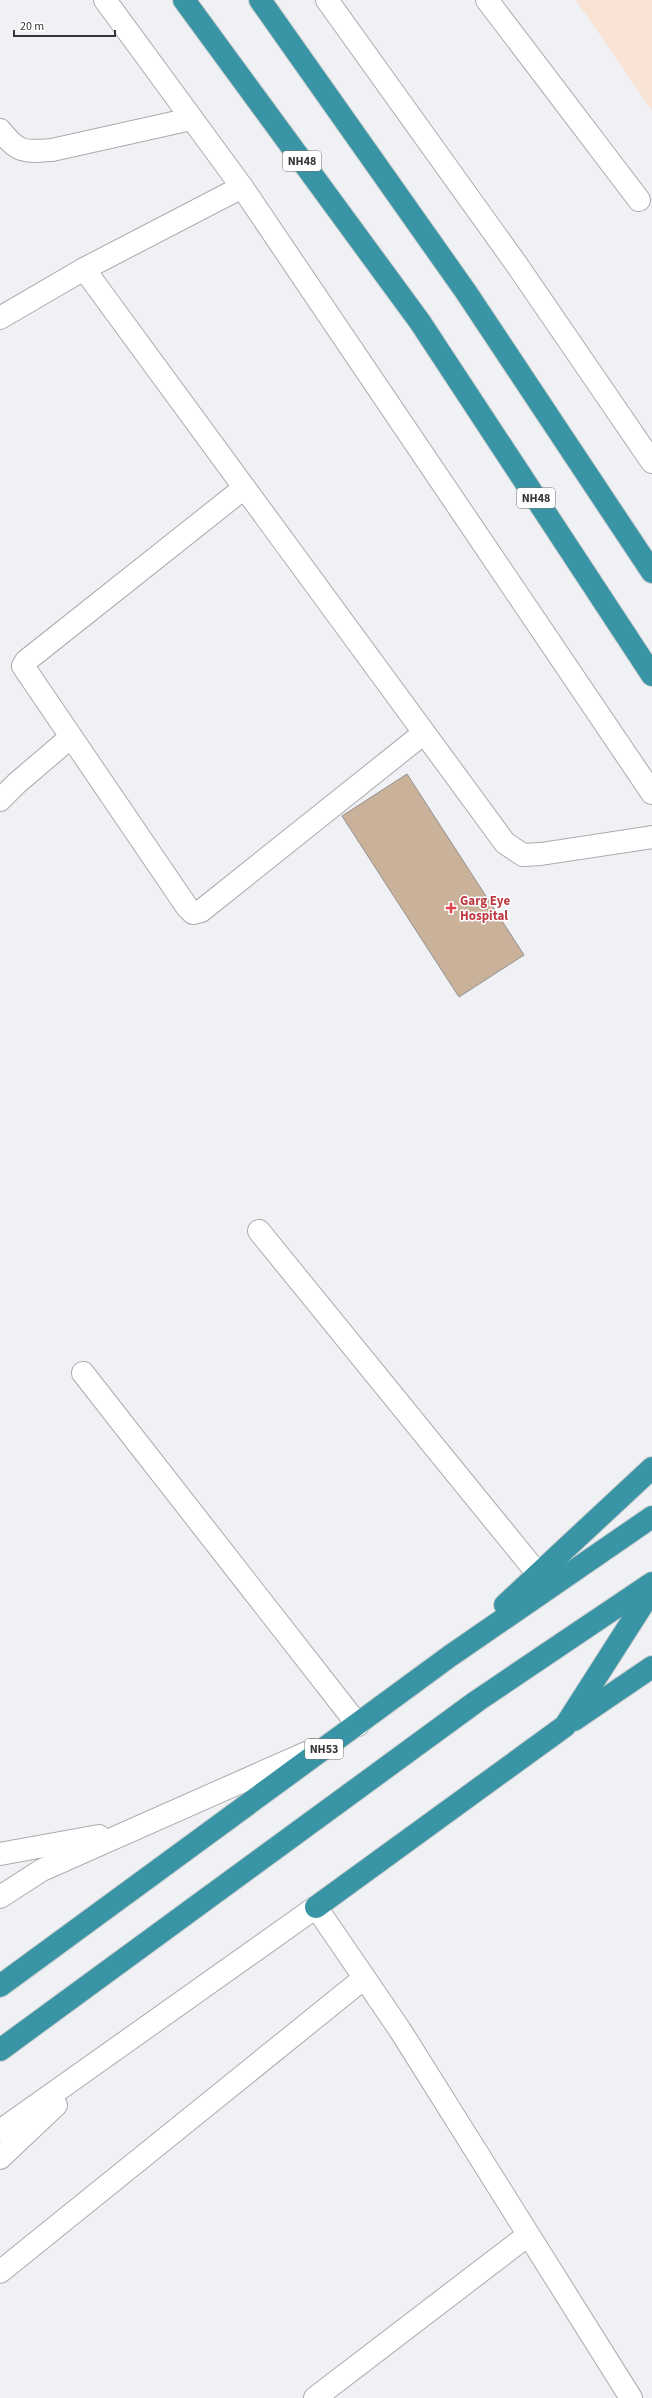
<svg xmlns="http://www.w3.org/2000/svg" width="652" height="2398" font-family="'Source Sans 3',sans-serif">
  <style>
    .industrial { fill: #f8e3d5 }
    .building { fill: #c9b19a; stroke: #93918f }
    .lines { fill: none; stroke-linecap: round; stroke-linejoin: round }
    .minor-casing { stroke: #a9abad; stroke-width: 24 }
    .highway-casing { stroke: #cfcfcf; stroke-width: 24 }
    .minor { stroke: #fff; stroke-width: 22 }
    .highway { stroke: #3995a6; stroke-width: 22 }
    .health-dot { fill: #e0444e; stroke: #fff; stroke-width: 1.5 }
    .labels { text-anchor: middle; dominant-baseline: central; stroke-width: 3; stroke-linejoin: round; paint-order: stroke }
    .shield { fill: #fff; stroke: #727374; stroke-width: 1 }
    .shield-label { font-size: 12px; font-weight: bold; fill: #363738 }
    .health-label { font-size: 13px; font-weight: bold; fill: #be3a42; stroke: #fff; text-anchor: start }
  </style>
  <rect width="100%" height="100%" fill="#f0f1f4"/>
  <path class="industrial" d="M576,0H652V111Z"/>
  <path class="building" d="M407,774L524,955L459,997L342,816Z"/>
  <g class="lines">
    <g class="minor-casing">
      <g id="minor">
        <path d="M105,0L242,187L652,793"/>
        <path d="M327,0L517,265L652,462"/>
        <path d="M487,0L639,200"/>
        <path d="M0,130C18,153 24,152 52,150L191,119"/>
        <path d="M84,269L505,843L523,855L541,854L652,837"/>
        <path d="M0,318L84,269L242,187"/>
        <path d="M244,488L26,661L23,666L187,907L193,913L201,911L424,733"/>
        <path d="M0,800L17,783L71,737"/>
        <path d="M259,1231L538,1574"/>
        <path d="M83,1373L358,1725"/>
        <path d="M0,1854L99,1836"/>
        <path d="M0,1897L42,1870L313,1750"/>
        <path d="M0,2131L316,1907L400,2030L631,2398"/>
        <path d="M0,2158L56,2105"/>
        <path d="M0,2272L363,1979"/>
        <path d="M315,2398L528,2235"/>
      </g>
    </g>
    <g class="highway-casing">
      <g id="highway">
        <path d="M184,0L420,322L652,675"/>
        <path d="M260,0L466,292L652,572"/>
        <path d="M505,1605L652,1468"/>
        <path d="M574,1720L652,1667"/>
        <path d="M316,1907L565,1726L652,1590"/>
        <path d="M0,1986L450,1656L652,1517"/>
        <path d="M0,2050L477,1701L652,1583"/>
      </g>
    </g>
    <use href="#minor" class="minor"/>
    <use href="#highway" class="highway"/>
  </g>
  <path class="health-dot" d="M449 902h4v4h4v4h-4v4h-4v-4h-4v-4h4z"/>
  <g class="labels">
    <g class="shield">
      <rect x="283" y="151" width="38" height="20" rx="3"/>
      <rect x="517" y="488" width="38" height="20" rx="3"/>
      <rect x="305" y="1739" width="38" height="20" rx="3"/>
    </g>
    <g class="shield-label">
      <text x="302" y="161">NH48</text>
      <text x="536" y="498">NH48</text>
      <text x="324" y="1749">NH53</text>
    </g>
    <g class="health-label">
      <text x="460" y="901">Garg Eye<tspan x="460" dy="15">Hospital</tspan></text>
    </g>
  </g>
  <path d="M14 30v6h101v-6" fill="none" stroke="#363738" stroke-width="2"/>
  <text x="20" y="30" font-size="12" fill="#363738" stroke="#ffffff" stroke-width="3" paint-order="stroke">20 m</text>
</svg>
